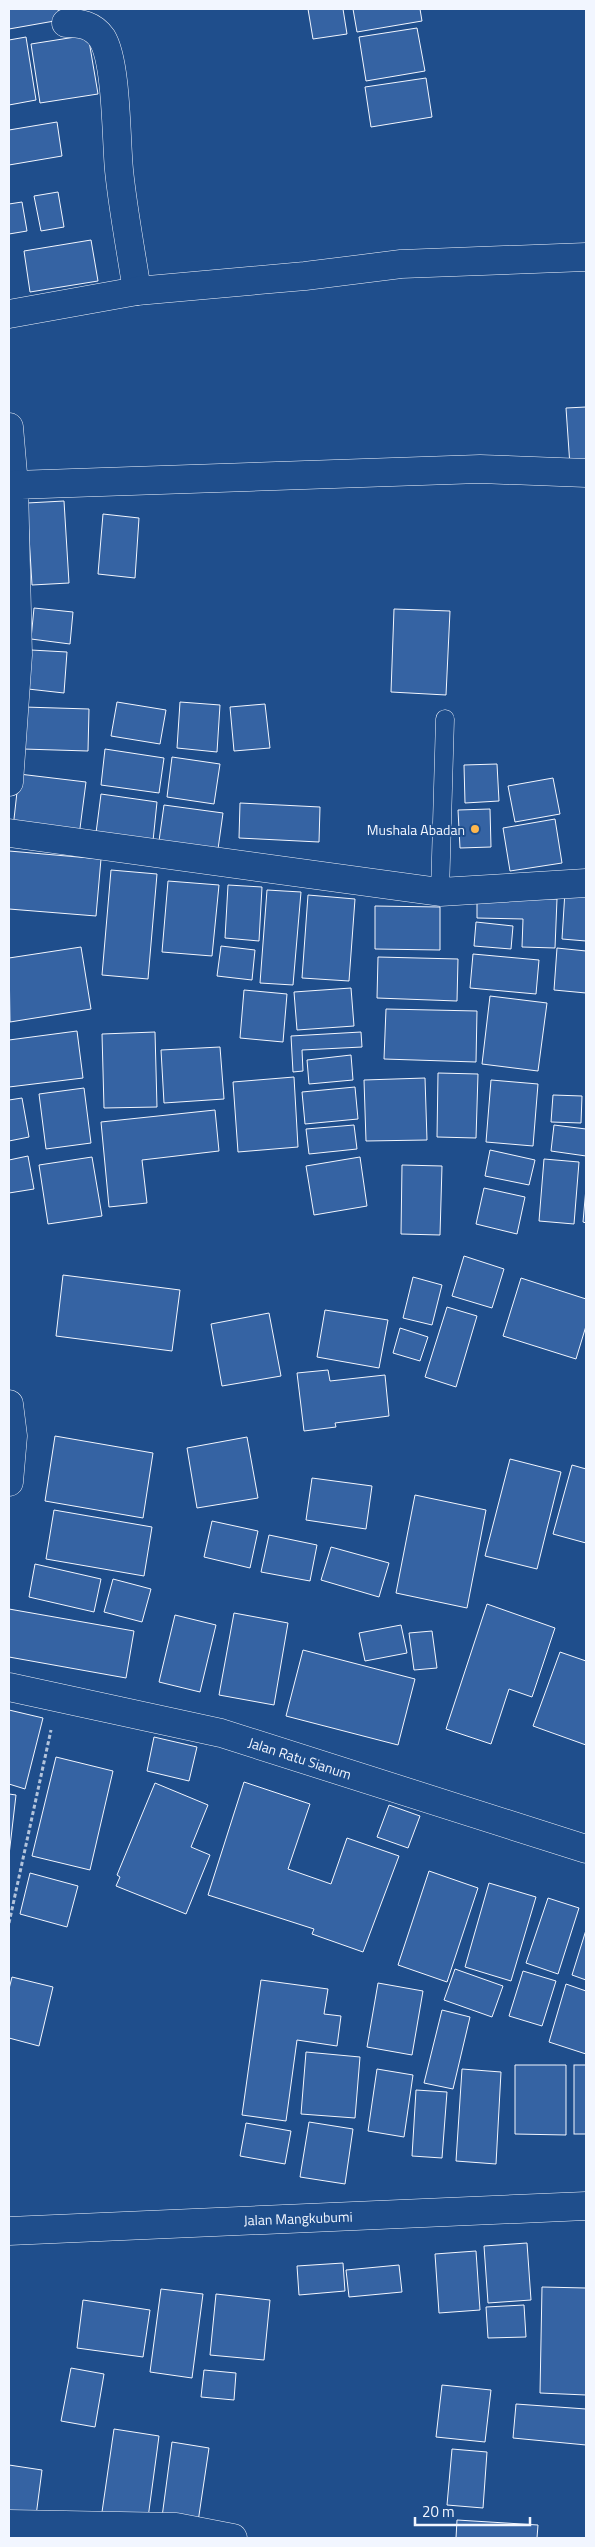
<svg xmlns="http://www.w3.org/2000/svg" width="595" height="2547" font-family="'Titillium Web',sans-serif">
  <style>
    .building { fill: #3563a3; stroke: #f2f6ff }
    .lines { fill: none; stroke-linecap: round; stroke-linejoin: round }
    .lane-casing { stroke: #f2f6ff; stroke-width: 19 }
    .street-casing { stroke: #f2f6ff; stroke-width: 29 }
    .path { stroke: #b3c4dc; stroke-width: 3; stroke-dasharray: 4 2.5; stroke-linecap: butt }
    .lane { stroke: #1f4e8c; stroke-width: 18 }
    .street { stroke: #1f4e8c; stroke-width: 28 }
    .poi-dot { fill: #ffb74d; stroke: #1f4e8c; stroke-width: 2 }
    .labels { text-anchor: middle; dominant-baseline: central; stroke-width: 4; stroke-linejoin: round; paint-order: stroke }
    .poi-label { font-size: 14px; fill: #f2f6ff; stroke: #1f4e8c; text-anchor: end }
    .street-label { font-size: 14px; fill: #f2f6ff; stroke: #1f4e8c }
  </style>
  <rect width="100%" height="100%" fill="#1f4e8c"/>
  <g class="building">
    <path d="M9,9H58L60,20L9,29Z"/>
    <path d="M308,9H343L347,34L313,39Z"/>
    <path d="M353,9H420L422,21L357,32Z"/>
    <path d="M417,28L425,71L366,81L359,37Z"/>
    <path d="M88,35L98,94L40,103L31,44Z"/>
    <path d="M26,37L36,100L9,105V40Z"/>
    <path d="M426,78L432,117L371,127L365,87Z"/>
    <path d="M57,122L62,156L9,165V130Z"/>
    <path d="M58,192L64,227L41,231L34,196Z"/>
    <path d="M22,202L27,231L9,234V240V204Z"/>
    <path d="M91,240L98,281L30,292L24,251Z"/>
    <path d="M586,407V464L570,466L566,408Z"/>
    <path d="M64,501L69,583L32,585L27,503Z"/>
    <path d="M103,514L139,518L135,578L98,574Z"/>
    <path d="M34,608L73,612L70,644L31,639Z"/>
    <path d="M394,609L450,611L446,695L391,692Z"/>
    <path d="M31,650L67,652L64,693L28,689Z"/>
    <path d="M117,702L166,710L160,744L111,736Z"/>
    <path d="M180,702L220,705L217,752L177,748Z"/>
    <path d="M265,704L270,748L234,751L230,707Z"/>
    <path d="M24,707L89,709L88,751L23,749Z"/>
    <path d="M105,749L164,758L159,793L101,785Z"/>
    <path d="M172,757L220,764L214,804L167,797Z"/>
    <path d="M497,764L499,801L465,803L464,765Z"/>
    <path d="M19,774L86,782L79,836L13,828Z"/>
    <path d="M553,778L560,814L515,822L508,786Z"/>
    <path d="M101,794L157,802L153,841L96,833Z"/>
    <path d="M240,803L320,807L319,842L239,838Z"/>
    <path d="M164,805L223,813L218,849L159,841Z"/>
    <path d="M490,809L491,847L460,848L458,810Z"/>
    <path d="M555,819L562,863L510,871L503,828Z"/>
    <path d="M9,851L101,859L96,916L9,909Z"/>
    <path d="M111,870L157,874L148,979L102,975Z"/>
    <path d="M168,881L219,885L212,956L162,952Z"/>
    <path d="M228,885L262,887L259,941L225,938Z"/>
    <path d="M267,890L301,892L293,985L260,983Z"/>
    <path d="M565,891L586,893V941L562,939Z"/>
    <path d="M308,895L355,899L349,981L302,978Z"/>
    <path d="M477,897L557,899L555,948L522,947L523,919L477,918Z"/>
    <path d="M375,906L440,907V950L375,949Z"/>
    <path d="M476,922L513,926L511,949L474,946Z"/>
    <path d="M221,946L255,950L252,980L217,976Z"/>
    <path d="M81,947L91,1009L10,1022L9,958Z"/>
    <path d="M557,948L586,951V993L554,990Z"/>
    <path d="M473,954L539,960L536,994L470,988Z"/>
    <path d="M378,957L458,959L457,1001L377,998Z"/>
    <path d="M351,988L354,1026L297,1030L294,992Z"/>
    <path d="M244,990L287,994L283,1042L240,1038Z"/>
    <path d="M490,996L547,1003L538,1071L482,1064Z"/>
    <path d="M386,1009L477,1011L476,1062L384,1059Z"/>
    <path d="M77,1031L83,1078L9,1087V1040Z"/>
    <path d="M155,1032L157,1107L104,1108L102,1034Z"/>
    <path d="M361,1032L362,1047L302,1050L303,1071L293,1072L291,1036Z"/>
    <path d="M220,1047L224,1099L164,1103L161,1050Z"/>
    <path d="M351,1055L353,1080L309,1084L307,1060Z"/>
    <path d="M438,1073L478,1074L476,1138L437,1137Z"/>
    <path d="M294,1077L298,1147L238,1152L233,1082Z"/>
    <path d="M425,1078L427,1140L366,1141L364,1080Z"/>
    <path d="M491,1080L538,1084L533,1146L486,1142Z"/>
    <path d="M355,1087L358,1119L305,1124L302,1092Z"/>
    <path d="M84,1088L91,1143L46,1149L39,1094Z"/>
    <path d="M553,1095L582,1096L581,1123L551,1122Z"/>
    <path d="M22,1098L29,1137L9,1141V1100Z"/>
    <path d="M215,1110L219,1151L142,1160L147,1203L109,1207L101,1122Z"/>
    <path d="M354,1125L357,1149L309,1154L306,1129Z"/>
    <path d="M554,1125L586,1129V1156L551,1151Z"/>
    <path d="M490,1150L535,1160L529,1185L485,1176Z"/>
    <path d="M28,1156L34,1189L9,1193V1160Z"/>
    <path d="M92,1157L102,1216L48,1224L39,1165Z"/>
    <path d="M360,1157L367,1206L314,1215L306,1166Z"/>
    <path d="M544,1159L579,1162L574,1224L539,1221Z"/>
    <path d="M402,1165L442,1166L440,1235L401,1234Z"/>
    <path d="M484,1188L525,1197L517,1234L476,1224Z"/>
    <path d="M586,1188V1223L583,1222Z"/>
    <path d="M464,1256L504,1269L492,1308L452,1296Z"/>
    <path d="M63,1275L180,1290L172,1351L56,1336Z"/>
    <path d="M413,1277L442,1285L432,1325L403,1318Z"/>
    <path d="M521,1278L586,1299V1326L576,1359L503,1336Z"/>
    <path d="M447,1307L477,1316L456,1387L425,1377Z"/>
    <path d="M325,1310L388,1320L379,1368L317,1357Z"/>
    <path d="M269,1313L281,1376L222,1386L211,1324Z"/>
    <path d="M400,1328L428,1337L420,1361L393,1353Z"/>
    <path d="M328,1370L330,1381L385,1375L389,1416L335,1423L336,1427L304,1431L297,1373Z"/>
    <path d="M55,1436L153,1453L143,1518L45,1501Z"/>
    <path d="M247,1437L258,1498L197,1508L187,1448Z"/>
    <path d="M510,1459L561,1472L537,1569L485,1556Z"/>
    <path d="M572,1465L586,1469V1543L553,1534Z"/>
    <path d="M312,1478L372,1486L366,1529L306,1520Z"/>
    <path d="M415,1495L486,1510L467,1608L396,1593Z"/>
    <path d="M54,1510L152,1527L144,1576L46,1559Z"/>
    <path d="M212,1521L258,1531L250,1568L204,1557Z"/>
    <path d="M269,1535L317,1545L310,1581L261,1572Z"/>
    <path d="M331,1547L389,1563L379,1597L321,1580Z"/>
    <path d="M35,1564L101,1579L94,1612L29,1597Z"/>
    <path d="M113,1579L151,1589L142,1622L104,1612Z"/>
    <path d="M487,1604L555,1628L532,1697L509,1689L491,1744L446,1729Z"/>
    <path d="M9,1609L134,1631L126,1678L9,1657Z"/>
    <path d="M234,1613L288,1623L274,1705L219,1695Z"/>
    <path d="M175,1615L216,1625L200,1692L159,1682Z"/>
    <path d="M401,1625L407,1653L365,1661L359,1633Z"/>
    <path d="M432,1631L437,1668L414,1670L409,1633Z"/>
    <path d="M303,1650L415,1679L398,1745L286,1716Z"/>
    <path d="M560,1652L586,1661V1745L533,1726Z"/>
    <path d="M9,1710L43,1718L25,1789L9,1784Z"/>
    <path d="M154,1737L197,1747L189,1781L147,1771Z"/>
    <path d="M56,1757L113,1771L90,1870L32,1856Z"/>
    <path d="M244,1782L310,1804L288,1869L331,1884L347,1838L399,1856L363,1952L312,1934L314,1929L208,1895Z"/>
    <path d="M155,1783L208,1805L191,1847L210,1855L186,1914L116,1886L120,1877L117,1875Z"/>
    <path d="M9,1794L16,1795L9,1855Z"/>
    <path d="M389,1805L420,1816L408,1848L377,1837Z"/>
    <path d="M429,1871L478,1888L447,1982L398,1965Z"/>
    <path d="M30,1873L78,1886L67,1927L20,1914Z"/>
    <path d="M489,1883L536,1897L511,1981L465,1967Z"/>
    <path d="M548,1898L579,1908L558,1974L526,1963Z"/>
    <path d="M586,1930V1980L572,1975Z"/>
    <path d="M455,1969L503,1986L492,2017L444,2000Z"/>
    <path d="M523,1971L556,1981L542,2026L509,2016Z"/>
    <path d="M12,1977L53,1987L39,2046L9,2038V1989Z"/>
    <path d="M261,1980L328,1989L324,2014L341,2016L337,2046L297,2040L286,2121L242,2115Z"/>
    <path d="M378,1983L423,1991L412,2055L367,2047Z"/>
    <path d="M566,1984L586,1991V2054L549,2042Z"/>
    <path d="M442,2010L470,2017L453,2089L424,2083Z"/>
    <path d="M306,2052L360,2057L355,2118L301,2114Z"/>
    <path d="M515,2065H566V2135L515,2134Z"/>
    <rect x="574" y="2065" width="12" height="69"/>
    <path d="M377,2069L413,2075L404,2137L368,2131Z"/>
    <path d="M462,2069L501,2072L496,2164L456,2161Z"/>
    <path d="M416,2090L447,2092L442,2158L412,2156Z"/>
    <path d="M309,2122L353,2129L345,2184L300,2177Z"/>
    <path d="M246,2123L291,2131L285,2164L240,2156Z"/>
    <path d="M527,2243L531,2300L488,2303L484,2246Z"/>
    <path d="M476,2251L480,2310L439,2313L435,2254Z"/>
    <path d="M343,2263L345,2291L299,2295L297,2266Z"/>
    <path d="M399,2265L402,2292L349,2297L346,2270Z"/>
    <path d="M542,2287L586,2288V2395L540,2393Z"/>
    <path d="M161,2289L203,2294L192,2378L150,2372Z"/>
    <path d="M216,2294L270,2300L264,2360L210,2355Z"/>
    <path d="M83,2300L150,2310L143,2357L77,2348Z"/>
    <path d="M524,2305L526,2337L488,2338L486,2307Z"/>
    <path d="M71,2368L104,2374L95,2427L61,2421Z"/>
    <path d="M204,2370L236,2373L234,2400L201,2397Z"/>
    <path d="M442,2385L491,2390L485,2442L436,2437Z"/>
    <path d="M516,2404L586,2409V2445L513,2438Z"/>
    <path d="M114,2429L159,2436L148,2518L102,2512Z"/>
    <path d="M172,2442L209,2448L198,2522L162,2517Z"/>
    <path d="M452,2449L487,2452L483,2508L447,2505Z"/>
    <path d="M9,2465L42,2470L36,2516L9,2512Z"/>
    <path d="M457,2520L538,2525L537,2538H456Z"/>
  </g>
  <g class="lines">
    <g class="lane-casing">
      <path id="lane" d="M440,892L445,719"/>
    </g>
    <g class="street-casing">
      <g id="street">
        <path d="M66,23C81,23 93,25 102,38C117,62 116,140 119,170C123,210 131,251 137,291"/>
        <path d="M9,314L137,291L305,276L401,264L586,257"/>
        <path d="M9,427L14,485"/>
        <path d="M9,782L18,655L14,485L480,469L586,473"/>
        <path d="M9,833L440,892L586,883"/>
        <path d="M9,1404L13,1436L9,1482"/>
        <path d="M9,1687L221,1733L586,1849"/>
        <path d="M9,2231L586,2206"/>
        <path d="M9,2524L176,2527L233,2538"/>
      </g>
    </g>
    <path class="path" d="M9,1923L51,1730"/>
    <use href="#lane" class="lane"/>
    <use href="#street" class="street"/>
  </g>
  <circle class="poi-dot" cx="475" cy="829" r="5"/>
  <g class="labels">
    <g class="poi-label">
      <text x="465" y="829">Mushala Abadan</text>
    </g>
    <g class="street-label">
      <text transform="translate(300 1758) rotate(18)">Jalan Ratu Sianum</text>
      <text transform="translate(298 2218) rotate(-2)">Jalan Mangkubumi</text>
    </g>
  </g>
  <rect width="595" height="2547" fill="none" stroke="#f2f6ff" stroke-width="20"/>
  <path d="M415 2517v8h115v-8" fill="none" stroke="#f2f6ff" stroke-width="2.5"/>
  <text x="422" y="2517" font-size="15" fill="#f2f6ff" stroke="#1f4e8c" stroke-width="4" paint-order="stroke">20 m</text>
</svg>
